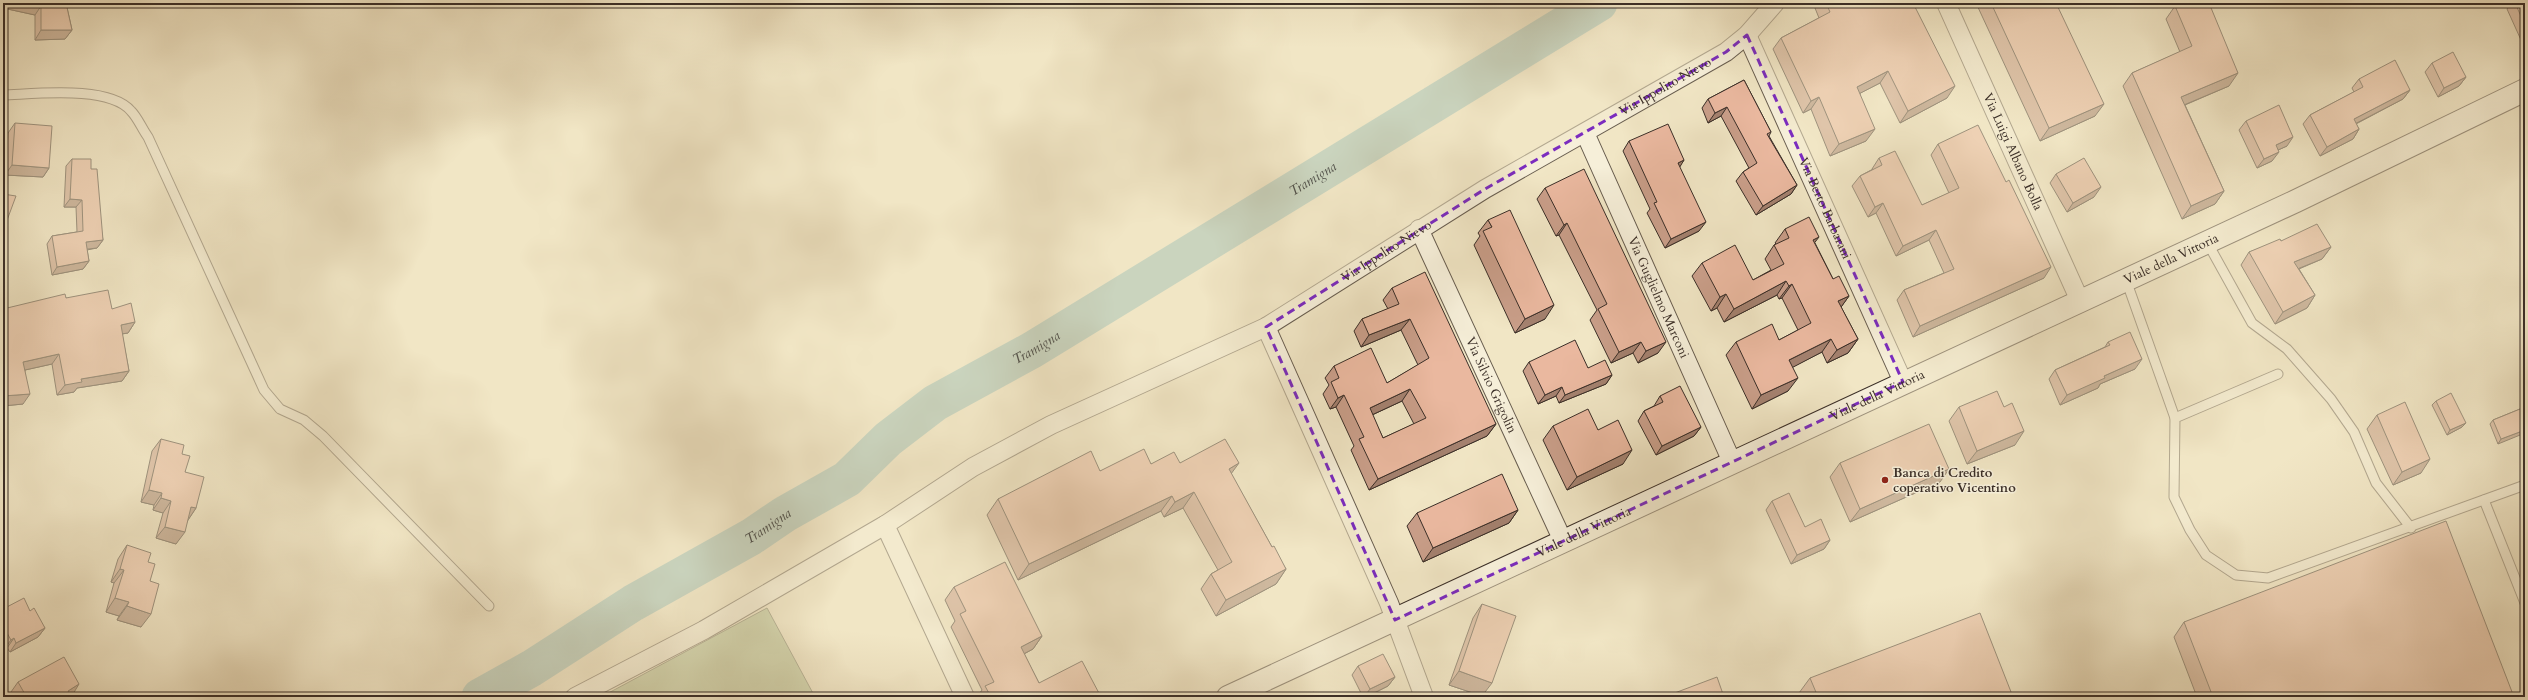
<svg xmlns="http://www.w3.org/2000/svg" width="2528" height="700" font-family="Cardo,serif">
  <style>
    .green { fill: #b6c698; stroke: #787a60 }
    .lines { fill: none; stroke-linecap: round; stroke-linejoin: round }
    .river { stroke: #9bbfb7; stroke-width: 37 }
    .lane-casing { stroke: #685d4f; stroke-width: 11 }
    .street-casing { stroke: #685d4f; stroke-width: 20 }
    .secondary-casing { stroke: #3b2f28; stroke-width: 24 }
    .lane { stroke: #f6efd9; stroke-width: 9 }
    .street { stroke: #f6efd9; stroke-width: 18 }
    .secondary { stroke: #f6efd9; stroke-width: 22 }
    .wall { fill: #c99e89; stroke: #3b2f28; fill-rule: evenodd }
    .shaded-wall { fill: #a4816f; stroke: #3b2f28 }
    .building { fill: #eab89f; stroke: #3b2f28; fill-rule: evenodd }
    .marked { fill: none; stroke: #7b2cbf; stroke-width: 3; stroke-dasharray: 8 5; stroke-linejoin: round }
    .poi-dot { fill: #8f2418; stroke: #f6efd9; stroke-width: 1.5 }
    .labels { text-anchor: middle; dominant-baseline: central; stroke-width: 3; stroke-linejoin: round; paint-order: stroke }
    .street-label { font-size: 13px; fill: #3b2f28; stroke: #f6efd9 }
    .poi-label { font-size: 13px; font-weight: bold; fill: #3b2f28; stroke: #f6efd9; text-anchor: start }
    .water-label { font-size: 14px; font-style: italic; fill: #53534c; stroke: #f6efd9 }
  </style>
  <rect width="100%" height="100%" fill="#f1e6c5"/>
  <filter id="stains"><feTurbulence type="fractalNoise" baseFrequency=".005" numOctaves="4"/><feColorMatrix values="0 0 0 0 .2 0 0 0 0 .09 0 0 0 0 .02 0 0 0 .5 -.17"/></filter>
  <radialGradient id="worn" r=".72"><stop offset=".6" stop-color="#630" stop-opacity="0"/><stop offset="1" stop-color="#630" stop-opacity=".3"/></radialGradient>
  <path class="green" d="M767,608L815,697H601Z"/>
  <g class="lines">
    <path class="river" id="s1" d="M480,697L532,668L633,603L751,537L785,514L847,479L888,439L935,403L1032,350L1599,3"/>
    <g class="lane-casing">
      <g id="lane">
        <path d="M3,95C35,94 109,85 131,111C138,118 142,129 148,137L264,390L280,409L304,420L323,436L489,606"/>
        <path d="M2207,242L2252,323L2287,349L2331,399L2354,432L2376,483L2411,528"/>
        <path d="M2126,280L2175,418"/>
        <path d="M2278,374L2175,418L2174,497L2190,530L2206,555L2236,575L2268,578L2525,485"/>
        <path d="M2484,500L2525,603"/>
      </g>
    </g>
    <g class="street-casing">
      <g id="street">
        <path id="s2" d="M1946,3L2080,301"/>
        <path id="s3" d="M1747,35L1903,382"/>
        <path id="s4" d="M1585,133L1732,462"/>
        <path id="s5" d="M1419,229L1563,541"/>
        <path d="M1266,327L1389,603L1424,697"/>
        <path d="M885,525L965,697"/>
        <path id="s6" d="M575,697L704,630L885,525L973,467L1051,425L1266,327L1485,189L1726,52L1747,35L1775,3"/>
      </g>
    </g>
    <g class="secondary-casing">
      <g id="secondary">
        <path id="s7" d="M1228,697L2296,201L2525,90"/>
      </g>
    </g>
    <use href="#lane" class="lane"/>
    <use href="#street" class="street"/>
    <use href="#secondary" class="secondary"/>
  </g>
  <g class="wall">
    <path d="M66,3L72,30L65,39L35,40V15L3,8Z"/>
    <path d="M1813,3H1913L1947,98L1900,123L1880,83L1860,93L1866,141L1830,156L1811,109L1803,113L1773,49L1781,38L1819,18Z"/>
    <path d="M1976,3H2056L2095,116L2040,141Z"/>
    <path d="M2511,3H2525V38L2521,40L2507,9Z"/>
    <path d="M2175,6L2229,86L2185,105L2224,191L2215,204L2182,219L2123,86L2132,73L2180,52L2166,19Z"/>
    <path d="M2432,63L2466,77L2459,86L2438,97L2425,72Z"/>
    <path d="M2359,79L2410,90L2403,99L2356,124L2359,129L2353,139L2320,156L2303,124L2310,115L2354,92L2352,88Z"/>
    <path d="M1744,80L1771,132L1769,136L1797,185L1791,194L1756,215L1736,181L1743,172L1749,168L1721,116L1708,123L1702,108L1708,99Z"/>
    <path d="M2246,121L2287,146L2278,150L2272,161L2257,168L2239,130Z"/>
    <path d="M15,123L49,168L43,177L5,175L8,133Z"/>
    <path d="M1629,141L1684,160L1679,167L1699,231L1665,248L1647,213L1650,209L1623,151Z"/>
    <path d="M1938,144L2044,278L1913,337L1897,300L1904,290L1944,273L1929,240L1896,256L1876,213L1868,217L1852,186L1860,176L1873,169H1872L1879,158L1922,205L1949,193L1931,155Z"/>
    <path d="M72,159L91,169L103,240L97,248L87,250L89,261L83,269L52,275L47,244L52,236L77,232L76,207H64L66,166Z"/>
    <path d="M2056,174L2094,197L2067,212L2050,183Z"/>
    <path d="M1545,188L1658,353L1638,363L1633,353L1611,363L1590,320L1597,310L1559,235L1556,236L1537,199Z"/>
    <path d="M1488,220L1545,319L1515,333L1474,245L1480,236L1478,233Z"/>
    <path d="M1785,229L1815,243L1833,279L1849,296L1841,307L1858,339L1848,353L1827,363L1822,352L1792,367L1788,391L1752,409L1726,355L1736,342L1779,340L1798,330L1782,298L1779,299L1777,295L1724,322L1717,308L1711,311L1692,276L1702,263L1753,280L1771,270L1765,259L1774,245L1776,244L1775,243Z"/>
    <path d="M2281,241L2331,247L2322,259L2299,269L2315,295L2307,308L2275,324L2241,265L2249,252Z"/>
    <path d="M1392,288L1496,424L1487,436L1369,490L1351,450L1354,446L1336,407L1330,409L1323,394L1329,385L1325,378L1334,366L1387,383L1418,365L1401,330L1361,347L1354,331L1362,319L1388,309L1383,300ZM1402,401L1414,424L1383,438L1372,415Z"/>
    <path d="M66,298L112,309L135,322L128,333L122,334L129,371L122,381L77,388L74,392L57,395L52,364L25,370L23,404L3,406V309Z"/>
    <path d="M2108,342L2135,369L2100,384L2098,388L2060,405L2049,379L2055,370L2105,347Z"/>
    <path d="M1529,362L1588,368L1612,375L1606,384L1559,403L1556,396L1538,404L1523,371Z"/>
    <path d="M1660,396L1701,427L1694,436L1656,455L1638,421L1644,411L1654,406Z"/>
    <path d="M2436,401L2466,423L2462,427L2447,435L2432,405Z"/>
    <path d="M1959,407L2015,445L1967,464L1949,421Z"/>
    <path d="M2525,407L2498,444L2490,424L2493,420Z"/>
    <path d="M2377,415L2421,473L2393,485L2367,429Z"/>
    <path d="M1553,426L1598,430L1623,464L1567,490L1543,440Z"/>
    <path d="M161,439L182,454L185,472L196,508L188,520L176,544L156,538L163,513L153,510L154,505L141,502L152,451Z"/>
    <path d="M1180,463L1231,474L1272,547L1286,569L1276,584L1216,616L1201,589L1211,574L1218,570L1183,508L1164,517L1161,511L1018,580L987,515L998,499L1100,471L1151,464Z"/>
    <path d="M1840,463L1940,482L1850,522L1830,477Z"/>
    <path d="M1772,501L1805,527L1830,540L1824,549L1791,564L1766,510Z"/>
    <path d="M1518,510L1509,523L1423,562L1407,526L1417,513Z"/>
    <path d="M127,545L148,562L150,581L141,627L117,620L119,616L106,612L114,583L111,582L118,559Z"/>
    <path d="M954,587L1042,636L1033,649L1024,654L1039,683L1101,697H977L982,690L951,627L955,621L945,600Z"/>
    <path d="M1482,604V696L1449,685L1473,618Z"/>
    <path d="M3,609L30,611L45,628L38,637L10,652L7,648L4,649L3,648Z"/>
    <path d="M2184,622L2514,697H2197L2174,637Z"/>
    <path d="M1358,666L1395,677L1388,686L1366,697H1363L1352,675Z"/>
    <path d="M1810,678L2013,697H1801L1799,693Z"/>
    <path d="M18,682L73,694L70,695L71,696L70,697H14L11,692Z"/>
  </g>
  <g class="shaded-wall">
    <path d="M3,3H27L41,6L35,15L3,8Z"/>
    <path d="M41,30H72L65,39L35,40Z"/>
    <path d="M2525,34V38L2521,40Z"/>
    <path d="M1888,71L1880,83L1849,99L1857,87Z"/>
    <path d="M2238,73L2229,86L2172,110L2181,97Z"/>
    <path d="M2466,77L2459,86L2438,97L2444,88Z"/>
    <path d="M1955,86L1947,98L1900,123L1908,111Z"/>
    <path d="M2410,90L2403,99L2347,128L2354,119Z"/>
    <path d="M1819,97L1811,109L1803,113L1811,101Z"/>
    <path d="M2104,104L2095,116L2040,141L2049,128Z"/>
    <path d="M1727,107L1721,116L1708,123L1715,113Z"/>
    <path d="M1875,129L1866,141L1830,156L1839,144Z"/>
    <path d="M2359,129L2353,139L2320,156L2327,147Z"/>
    <path d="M2293,137L2287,146L2269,154L2276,145Z"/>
    <path d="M2279,152L2272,161L2257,168L2264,159Z"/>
    <path d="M1684,160L1678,170V163Z"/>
    <path d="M12,165L49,168L43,177L5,175Z"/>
    <path d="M1797,185L1791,194L1756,215L1763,206Z"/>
    <path d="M2101,187L2094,197L2067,212L2073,203Z"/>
    <path d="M2224,191L2215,204L2182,219L2191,206Z"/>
    <path d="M70,199L82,200L76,207H64Z"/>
    <path d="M1883,203L1876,213L1868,217L1875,207Z"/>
    <path d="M1706,222L1699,231L1665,248L1671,239Z"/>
    <path d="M1567,223L1559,235L1556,236L1564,225Z"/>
    <path d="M1936,230L1929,240L1896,256L1903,246Z"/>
    <path d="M1819,237L1809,250L1813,240Z"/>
    <path d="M103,240L97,248L80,250L86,242Z"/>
    <path d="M2331,247L2322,259L2285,274L2294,262Z"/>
    <path d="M89,261L83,269L52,275L57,267Z"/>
    <path d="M2051,267L2044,278L1913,337L1920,326Z"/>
    <path d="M1786,281L1777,295L1724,322L1734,309Z"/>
    <path d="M1792,284L1782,298L1779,299L1789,286Z"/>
    <path d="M1726,294L1717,308L1711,311L1720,297Z"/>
    <path d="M2315,295L2307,308L2275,324L2283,312Z"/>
    <path d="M1849,296L1839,310L1838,301Z"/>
    <path d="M1554,305L1545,319L1515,333L1525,319Z"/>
    <path d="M1410,319L1401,330L1361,347L1369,335Z"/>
    <path d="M135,322L128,333L114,335L121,325Z"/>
    <path d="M1831,339L1822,352L1780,374L1789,360Z"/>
    <path d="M1858,339L1848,353L1827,363L1837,350Z"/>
    <path d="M1641,342L1633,353L1611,363L1619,352Z"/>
    <path d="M1666,342L1658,353L1638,363L1646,351Z"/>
    <path d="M59,354L52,364L16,372L23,362Z"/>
    <path d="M2142,359L2135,369L2100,384L2098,388L2060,405L2067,395L2104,376Z"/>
    <path d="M129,371L122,381L77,388L74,392L57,395L65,385L81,379Z"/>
    <path d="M1612,375L1606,384L1559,403L1565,395Z"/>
    <path d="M1798,378L1788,391L1752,409L1761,395Z"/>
    <path d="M1562,387L1556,396L1538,404L1545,395Z"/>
    <path d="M1410,389L1402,401L1361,420L1370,408Z"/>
    <path d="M30,394L23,404L3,406V396Z"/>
    <path d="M1344,395L1336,407L1330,409L1338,398Z"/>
    <path d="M2466,423L2462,427L2447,435L2450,430Z"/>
    <path d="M1496,424L1487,436L1369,490L1378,479Z"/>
    <path d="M1701,427L1694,436L1656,455L1662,446Z"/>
    <path d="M2525,430V433L2498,444L2501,439Z"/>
    <path d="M2024,431L2015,445L1967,464L1977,451Z"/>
    <path d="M1632,450L1623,464L1567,490L1577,477Z"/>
    <path d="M2430,459L2421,473L2393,485L2402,472Z"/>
    <path d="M1239,463L1228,478L1229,469Z"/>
    <path d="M1949,469L1940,482L1850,522L1860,509Z"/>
    <path d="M149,490L162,493L154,505L141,502Z"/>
    <path d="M1194,492L1183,508L1164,517L1175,502Z"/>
    <path d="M1172,496L1161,511L1018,580L1029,564Z"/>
    <path d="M161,498L171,501L163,513L153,510Z"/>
    <path d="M191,507L196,508L188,520L183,519Z"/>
    <path d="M1518,510L1509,523L1423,562L1433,548Z"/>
    <path d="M165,527L185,532L176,544L156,538Z"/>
    <path d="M1830,540L1824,549L1791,564L1797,555Z"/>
    <path d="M120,569L124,570L114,583L111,582Z"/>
    <path d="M1286,569L1276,584L1216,616L1226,600Z"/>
    <path d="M115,598L129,602L119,616L106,612Z"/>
    <path d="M127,606L151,614L141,627L117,620Z"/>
    <path d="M45,628L38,637L10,652L16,643Z"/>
    <path d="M1042,636L1033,649L1012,660L1021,647Z"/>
    <path d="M14,638L7,648L4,649L11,640Z"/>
    <path d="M1459,671L1492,683L1482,696L1449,685Z"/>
    <path d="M1395,677L1388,686L1366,697H1364L1370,689Z"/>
    <path d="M79,684L73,694L67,697L68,691Z"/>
  </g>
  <g class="building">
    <path d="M27,3H66L72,30H41V6Z"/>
    <path d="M1826,3H1913L1955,86L1908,111L1888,71L1857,87L1875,129L1839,144L1819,97L1811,101L1781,38L1830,12Z"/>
    <path d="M1991,3H2056L2104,104L2049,128Z"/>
    <path d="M2183,3H2209L2238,73L2181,97L2224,191L2191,206L2132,73L2192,46L2175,6Z"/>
    <path d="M2515,3H2525V25Z"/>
    <path d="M2453,52L2466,77L2444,88L2432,63Z"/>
    <path d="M2395,60L2410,90L2354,119L2359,129L2327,147L2310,115L2363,87L2359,79Z"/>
    <path d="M1744,80L1771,132L1767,134L1797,185L1763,206L1743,172L1757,163L1727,107L1715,113L1708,99Z"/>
    <path d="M2279,105L2293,137L2276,145L2279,152L2264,159L2246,121Z"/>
    <path d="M15,123L52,126L49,168L12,165Z"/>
    <path d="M1668,124L1684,160L1678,163L1706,222L1671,239L1654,203L1657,202L1629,141Z"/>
    <path d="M1978,125L2006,182L2009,180L2051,267L1920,326L1904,290L1954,269L1936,230L1903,246L1883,203L1875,207L1860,176L1882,165L1879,158L1895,151L1922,205L1959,188L1938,144Z"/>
    <path d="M2084,158L2101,187L2073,203L2056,174Z"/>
    <path d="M72,159H91V169H97L103,240L86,242L89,261L57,267L52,236L83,231L82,200L70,199Z"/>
    <path d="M1584,169L1666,342L1646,351L1641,342L1619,352L1598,309L1607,304L1567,223L1564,225L1545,188Z"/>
    <path d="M3,194L16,196L3,231Z"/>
    <path d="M1510,210L1554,305L1525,319L1483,231L1492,227L1488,220Z"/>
    <path d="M1809,217L1819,237L1813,240L1833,279L1839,276L1849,296L1838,301L1858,339L1837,350L1831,339L1789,360L1798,378L1761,395L1736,342L1772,324L1779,340L1811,323L1792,284L1789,286L1786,281L1734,309L1726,294L1720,297L1702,263L1735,245L1753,280L1784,264L1774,245L1789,238L1785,229Z"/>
    <path d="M2317,224L2331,247L2294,262L2315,295L2283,312L2249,252L2280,239L2281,241Z"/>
    <path d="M1425,272L1496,424L1378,479L1359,439L1364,437L1344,395L1338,398L1331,382L1339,378L1334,366L1371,348L1387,383L1429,358L1410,319L1369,335L1362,319L1399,304L1392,288ZM1410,389L1426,418L1383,438L1370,408Z"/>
    <path d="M108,290L112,309L131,303L135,322L121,325L129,371L81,379L82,382L65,385L59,354L23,362L30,394L3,396V309L65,294L66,298Z"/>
    <path d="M2130,332L2142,359L2104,376L2105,378L2067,395L2055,370L2110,345L2108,342Z"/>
    <path d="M1575,340L1588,368L1605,360L1612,375L1565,395L1562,387L1545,395L1529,362Z"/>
    <path d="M1680,386L1701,427L1662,446L1644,411L1663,402L1660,396Z"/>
    <path d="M1997,391L2004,407L2012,403L2024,431L1977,451L1959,407Z"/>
    <path d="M2451,393L2466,423L2450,430L2436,401Z"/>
    <path d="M2405,402L2430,459L2402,472L2377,415Z"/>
    <path d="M2525,407V430L2501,439L2493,420Z"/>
    <path d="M1588,409L1598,430L1618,420L1632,450L1577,477L1553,426Z"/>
    <path d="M1929,424L1949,469L1860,509L1840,463Z"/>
    <path d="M161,439L184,445L182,454L190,456L185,472L204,477L196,508L191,507L185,532L165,527L171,501L161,498L162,493L149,490Z"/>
    <path d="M1225,439L1239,463L1229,469L1272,547L1274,546L1286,569L1226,600L1211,574L1232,562L1194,492L1175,502L1172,496L1029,564L998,499L1091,451L1100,471L1144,449L1151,464L1174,452L1180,463Z"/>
    <path d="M1502,474L1518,510L1433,548L1417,513Z"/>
    <path d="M1789,493L1805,527L1821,519L1830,540L1797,555L1772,501Z"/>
    <path d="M2446,521L2514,697H2213L2184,622Z"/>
    <path d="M127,545L151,553L148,562L155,564L150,581L159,584L151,614L127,606L129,602L115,598L124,570L120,569Z"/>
    <path d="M1005,562L1042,636L1021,647L1039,683L1082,661L1101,697H991L985,686L994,682L960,614L966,611L954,587Z"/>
    <path d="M24,598L30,611L34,608L45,628L16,643L14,638L11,640L3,626V609Z"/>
    <path d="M1482,604L1516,616L1492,683L1459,671Z"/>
    <path d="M1980,613L2013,697H1818L1810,678Z"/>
    <path d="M1383,654L1395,677L1370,689L1358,666Z"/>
    <path d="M64,657L79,684L68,691L71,696L69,697H31L29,694L26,696L18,682Z"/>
    <path d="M1717,677L1724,697H1664Z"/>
    <path d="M1314,692L1317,697H1306Z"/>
  </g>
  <path d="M0 0H2528V700H0ZM1747,35L1903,382L1395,620L1266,327L1485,189L1726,52Z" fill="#f1e6c5" fill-opacity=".55" fill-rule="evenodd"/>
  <path class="marked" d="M1747,35L1903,382L1395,620L1266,327L1485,189L1726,52Z"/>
  <circle class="poi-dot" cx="1885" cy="480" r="4"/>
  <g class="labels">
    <g class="street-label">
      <text stroke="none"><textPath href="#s6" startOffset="1251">Via Ippolito Nievo</textPath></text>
      <text stroke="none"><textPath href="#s2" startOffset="163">Via Luigi Albano Bolla</textPath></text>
      <text stroke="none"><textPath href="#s3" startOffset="190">Via Berto Barbarani</textPath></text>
      <text stroke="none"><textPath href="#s6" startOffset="927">Via Ippolito Nievo</textPath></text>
      <text stroke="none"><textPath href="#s7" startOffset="1040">Viale della Vittoria</textPath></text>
      <text stroke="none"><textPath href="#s4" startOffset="180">Via Guglielmo Marconi</textPath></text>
      <text stroke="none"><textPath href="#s5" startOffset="172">Via Silvio Grigolin</textPath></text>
      <text stroke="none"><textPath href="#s7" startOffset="716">Viale della Vittoria</textPath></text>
      <text stroke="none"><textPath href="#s7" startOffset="392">Viale della Vittoria</textPath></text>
    </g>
    <g class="poi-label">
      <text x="1893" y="473">Banca di Credito<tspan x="1893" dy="15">coperativo Vicentino</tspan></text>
    </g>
    <g class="water-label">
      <text stroke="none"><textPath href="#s1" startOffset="983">Tramigna</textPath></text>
      <text stroke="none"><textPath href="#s1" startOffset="659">Tramigna</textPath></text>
      <text stroke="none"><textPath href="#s1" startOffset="335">Tramigna</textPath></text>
    </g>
  </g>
  <rect width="2528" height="700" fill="none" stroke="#f1e6c5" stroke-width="16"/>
  <rect x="4" y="4" width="2520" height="692" fill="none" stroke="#3b2f28" stroke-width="2"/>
  <rect x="8" y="8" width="2512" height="684" fill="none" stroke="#3b2f28"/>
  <rect width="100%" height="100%" filter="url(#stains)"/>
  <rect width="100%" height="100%" fill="url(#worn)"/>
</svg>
